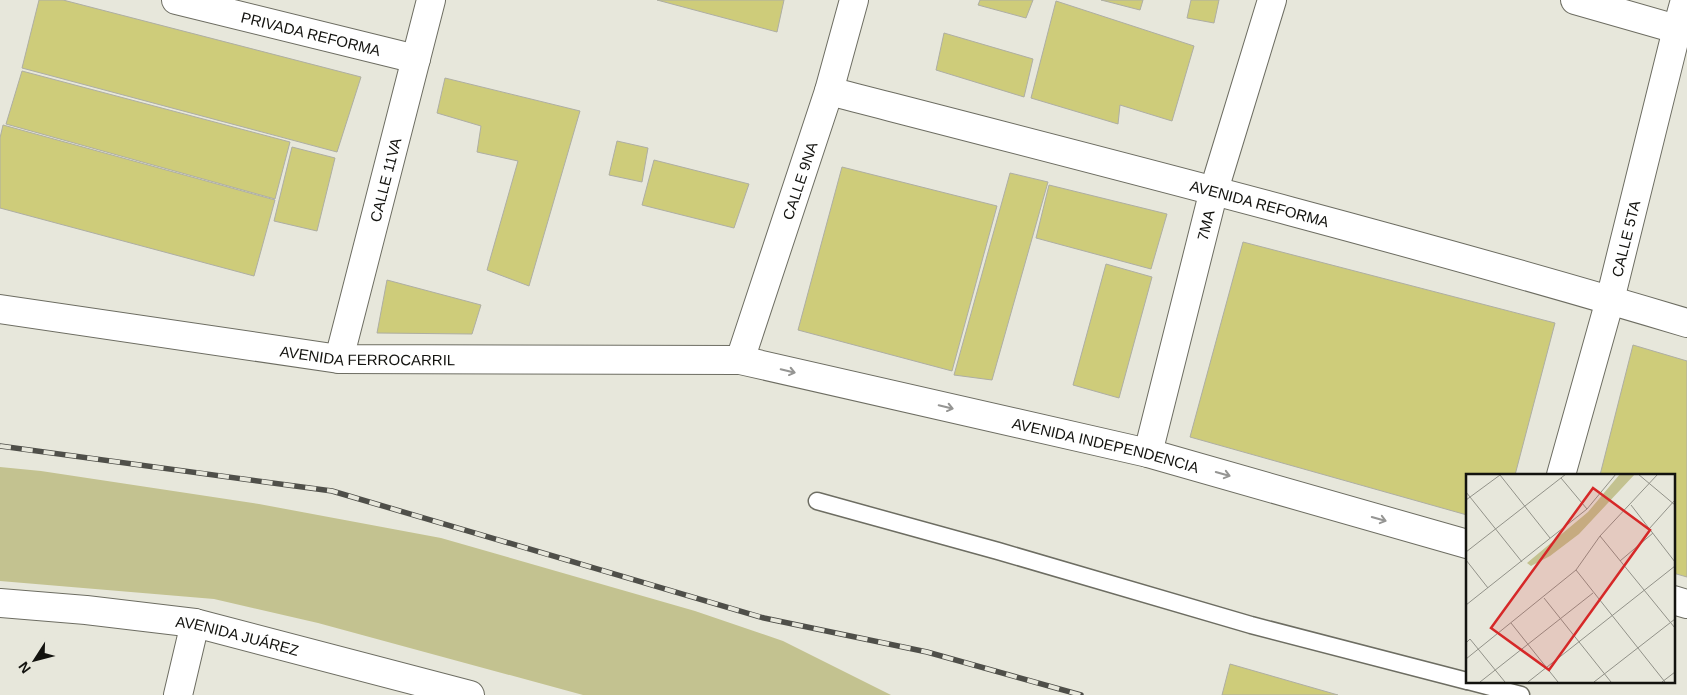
<svg xmlns="http://www.w3.org/2000/svg" width="1687" height="695" font-family="Helvetica,sans-serif">
  <style>
    .green { fill: #c3c290 }
    .building { fill: #cecc7a; stroke: #aeaea3 }
    .lines { fill: none; stroke-linecap: round; stroke-linejoin: round }
    .service-casing { stroke: #6d6d62; stroke-width: 19 }
    .minor-casing { stroke: #6d6d62; stroke-width: 30 }
    .tertiary-casing { stroke: #6d6d62; stroke-width: 30 }
    .service { stroke: #fff; stroke-width: 16 }
    .minor { stroke: #fff; stroke-width: 28 }
    .tertiary { stroke: #fff; stroke-width: 28 }
    .rail-casing { stroke: #4f4f49; stroke-width: 5.5 }
    .rail { stroke: #e7e7db; stroke-width: 4; stroke-dasharray: 11; stroke-linecap: butt }
    .oneway { stroke: #959593 }
    .labels { text-anchor: middle; dominant-baseline: central; stroke-width: 4; stroke-linejoin: round; paint-order: stroke }
    .street-label { font-size: 15px; fill: #13130f; stroke: #e7e7db }
    .inset-road { fill: none; stroke: #929289; stroke-width: 1 }
    .view { fill: #d62828; fill-opacity: 0.15; stroke: #d62828; stroke-width: 2.5 }
    .inset-edge { fill: none; stroke: #13130f; stroke-width: 2.5 }
  </style>
  <rect width="100%" height="100%" fill="#e7e7db"/>
  <path class="green" d="M0,467L41,471L259,504L441,538L695,611L783,641L891,695H583L318,623L214,599L0,581Z"/>
  <g class="building">
    <path d="M39,0H63L361,77L337,152L22,68Z"/>
    <path d="M657,0H784L777,32Z"/>
    <path d="M980,0H1033L1026,18L978,5Z"/>
    <path d="M1101,0H1143L1140,10Z"/>
    <path d="M1191,0H1219L1214,23L1187,18Z"/>
    <path d="M1056,1L1194,46L1172,121L1120,105L1118,124L1031,98Z"/>
    <path d="M944,33L1033,59L1024,97L936,70Z"/>
    <path d="M22,71L290,142L275,199L6,124Z"/>
    <path d="M445,78L580,111L529,286L487,270L518,161L477,152L481,126L437,113Z"/>
    <path d="M3,125L275,200L254,276L0,208V138Z"/>
    <path d="M617,141L648,148L642,182L609,175Z"/>
    <path d="M292,147L335,158L317,231L274,221Z"/>
    <path d="M654,160L749,184L734,228L642,205Z"/>
    <path d="M842,167L997,206L952,371L798,330Z"/>
    <path d="M1010,173L1048,182L992,380L954,375Z"/>
    <path d="M1049,185L1167,214L1151,269L1036,238Z"/>
    <path d="M1243,242L1555,323L1515,475H1467V515L1190,437Z"/>
    <path d="M1106,264L1152,277L1119,398L1073,385Z"/>
    <path d="M387,280L481,305L472,334L377,333Z"/>
    <path d="M1633,345L1687,361V577L1673,573V475H1600Z"/>
    <path d="M1230,664L1338,695H1222Z"/>
  </g>
  <g class="lines">
    <g class="service-casing">
      <g id="service">
        <path d="M817,501L998,551L1251,625L1467,681"/>
        <path d="M1468,681L1521,695"/>
      </g>
    </g>
    <g class="minor-casing">
      <g id="minor">
        <path id="s1" d="M176,0L416,59"/>
        <path d="M1575,0L1687,32"/>
        <path id="s2" d="M829,91C1116,165 1403,238 1687,323"/>
        <path id="s3" d="M0,309L339,359L740,360L1148,453L1467,544"/>
        <path id="s4" d="M339,359L431,0"/>
        <path id="s5" d="M740,360L829,91L854,0"/>
        <path id="s6" d="M1148,453L1214,190L1272,0"/>
        <path id="s7" d="M1561,475L1610,300L1677,29L1685,0"/>
        <path d="M1673,600L1687,604"/>
        <path d="M178,695L195,623"/>
      </g>
    </g>
    <g class="tertiary-casing">
      <g id="tertiary">
        <path id="s8" d="M0,603L86,610L195,623L470,695"/>
      </g>
    </g>
    <use href="#service" class="service"/>
    <use href="#minor" class="minor"/>
    <use href="#tertiary" class="tertiary"/>
    <g class="rail-casing">
      <path id="rail" d="M0,446L332,491L764,618L927,652L1081,695"/>
    </g>
    <use href="#rail" class="rail"/>
  </g>
  <defs><path id="oneway-shaft" d="M-6 0H5M1.5-3L5.5 0L1.5 3" fill="none" stroke-width="1.6" stroke-linecap="round" stroke-linejoin="round" transform="scale(1.25)"/></defs>
  <g class="oneway">
    <use href="#oneway-shaft" transform="translate(788 371) rotate(13)"/>
    <use href="#oneway-shaft" transform="translate(946 407) rotate(13)"/>
    <use href="#oneway-shaft" transform="translate(1223 474) rotate(16)"/>
    <use href="#oneway-shaft" transform="translate(1379 519) rotate(16)"/>
  </g>
  <g class="labels">
    <g class="street-label">
      <text stroke="none"><textPath href="#s1" startOffset="139">PRIVADA REFORMA</textPath></text>
      <text stroke="none"><textPath href="#s4" startOffset="185">CALLE 11VA</textPath></text>
      <text stroke="none"><textPath href="#s5" startOffset="189">CALLE 9NA</textPath></text>
      <text stroke="none"><textPath href="#s2" startOffset="445">AVENIDA REFORMA</textPath></text>
      <text stroke="none"><textPath href="#s6" startOffset="235">7MA</textPath></text>
      <text stroke="none"><textPath href="#s7" startOffset="245">CALLE 5TA</textPath></text>
      <text stroke="none"><textPath href="#s3" startOffset="371">AVENIDA FERROCARRIL</textPath></text>
      <text stroke="none"><textPath href="#s3" startOffset="1119">AVENIDA INDEPENDENCIA</textPath></text>
      <text stroke="none"><textPath href="#s8" startOffset="240">AVENIDA JUÁREZ</textPath></text>
    </g>
  </g>
  <g transform="translate(1466 474)">
    <rect width="209" height="209" fill="#e7e7db"/>
    <path d="M154,0H169L113,60L84,82L65,92L61,89L122,38Z" fill="#c3c290"/>
    <path class="inset-road" d="M172,0L209,31M95,4L121,35M0,18L56,88M0,26L34,1L84,64M165,31L209,88M183,55L209,26M134,62L209,154M0,78L100,0M0,86L22,114M154,87L187,59M110,96L199,208M78,124L145,208M0,131L121,35L150,0M45,149L92,208M0,169L4,165L39,208M0,185L110,96L134,62L192,0M14,208L127,119M62,208L209,92M128,208L209,145M196,208L209,198"/>
    <path class="view" d="M127,14L184,56L83,196L25,154Z"/>
    <rect width="209" height="209" class="inset-edge"/>
  </g>
  <g transform="translate(35 660) rotate(234)" stroke="#e7e7db" stroke-width="4" paint-order="stroke">
  <path d="M0-4L9 19L0 12L-9 19Z" fill="#13130f"/>
  <text y="-8" font-size="14" font-weight="bold" text-anchor="middle" fill="#13130f">N</text>
  </g>
</svg>
